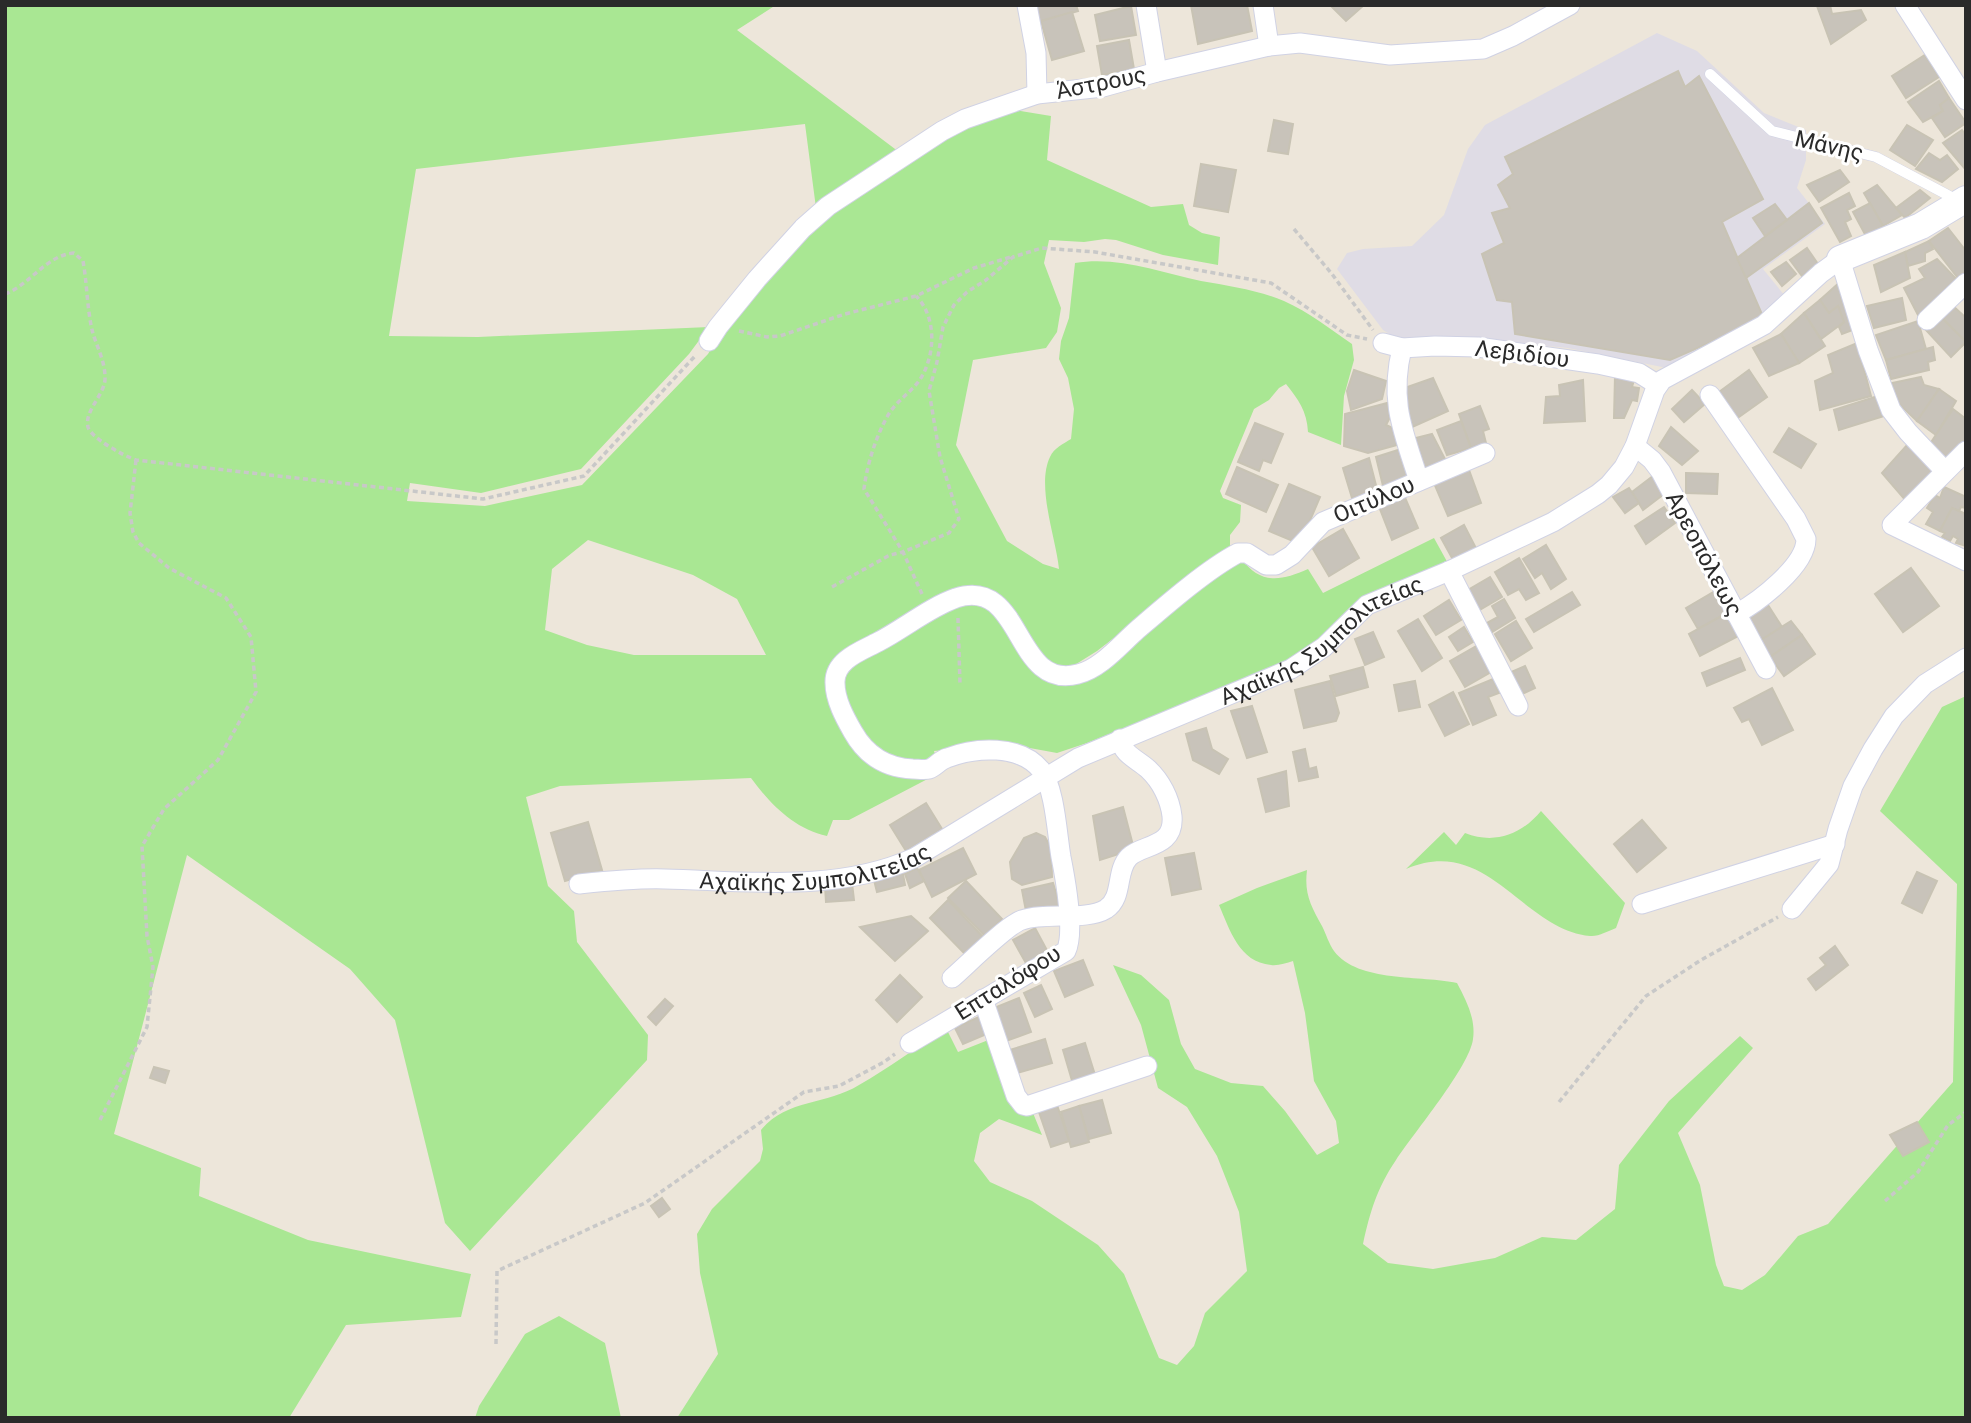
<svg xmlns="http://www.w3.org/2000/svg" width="1971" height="1423" font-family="Roboto,sans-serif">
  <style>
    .industrial { fill: #dfdce5 }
    .green { fill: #a9e793; fill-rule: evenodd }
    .building { fill: #c8c3ba; stroke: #c8c3b4; stroke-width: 2 }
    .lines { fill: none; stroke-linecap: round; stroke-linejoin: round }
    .lane-casing { stroke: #d0d2e4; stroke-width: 11 }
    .street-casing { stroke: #d0d2e4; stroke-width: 21 }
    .secondary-casing { stroke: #d0d2e4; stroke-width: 28 }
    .path { stroke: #c8c8c8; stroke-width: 3.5; stroke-dasharray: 5 3.5; stroke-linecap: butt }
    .lane { stroke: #fff; stroke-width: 10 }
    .street { stroke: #fff; stroke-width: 19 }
    .secondary { stroke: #fff; stroke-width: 26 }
    .labels { text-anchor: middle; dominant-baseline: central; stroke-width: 6; stroke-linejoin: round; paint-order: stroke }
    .street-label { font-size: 23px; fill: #2a2a2a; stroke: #fff }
  </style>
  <rect width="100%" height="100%" fill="#ede6da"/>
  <path class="industrial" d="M1657,33L1697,51L1764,113L1806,130V160L1797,188L1825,224L1763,269L1785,296L1764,319L1667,368L1568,348L1460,337L1402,338L1391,335L1383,330L1337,269L1347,253L1363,249L1412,246L1444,215L1468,149L1485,125Z"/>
  <g class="green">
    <path d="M5,5H776L737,30L899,152L816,208L805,124L416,169L389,336L478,337L709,327L689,354L581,469L481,493L410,483L407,501L485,506L582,485L708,354L727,322L810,226L950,132L1015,110L1051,116L1047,160L1151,207L1183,204L1189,225L1202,233L1220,237L1218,265L1163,255L1116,240L1105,239L1084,242L1049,240L1044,263L1061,308L1057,332L1046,348L973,360L956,445L1007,541L1043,564L1059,569C1056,538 1036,486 1050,457C1054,448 1063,444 1071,439L1074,409L1068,378L1059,359L1061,341L1069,318L1075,263C1118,256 1159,272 1201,281C1229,286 1258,290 1284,301C1309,312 1330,329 1352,344L1354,360L1344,396L1341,445L1308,432C1307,411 1298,399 1286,384L1279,388L1269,400L1254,409L1220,491L1223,498L1241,505L1240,522L1230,535V548L1097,651L1073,666L1063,682L1241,558C1260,585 1281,581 1308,569L1323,593L1434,538L1450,567L1320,640L1295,660L1087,743L1057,753L1008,744L934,751L941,772L849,820H833L827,836C794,829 770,804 751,778L560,786L526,797L548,886L574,911L577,942L648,1035L647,1060L470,1251L445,1223L395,1020L350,969L187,855L114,1134L201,1168L199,1196L308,1240L471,1274L461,1317L346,1325L289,1418H5ZM588,540L693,575L737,599L766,655H634L587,645L545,630L552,569Z"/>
    <path d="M1966,696V1418H677L718,1354L700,1273L697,1234L712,1209L760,1161L763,1149L761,1130C786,1099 827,1105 859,1085C889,1068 917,1047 946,1028L958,1052L1001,1035L1042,1135L999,1119L980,1133L974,1161L990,1182L1032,1201L1098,1245L1124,1274L1159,1358L1177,1365L1194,1346L1205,1313L1247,1271L1239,1212L1217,1156L1187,1107L1158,1088L1141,1025L1113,965L1141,975L1169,1000L1181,1044L1195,1069L1231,1083L1263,1086L1285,1111L1317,1155L1339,1143L1336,1121L1314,1081L1305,1013L1293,961C1286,963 1278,966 1271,965C1239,962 1230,930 1219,905L1257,888L1307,870C1304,894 1311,906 1322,926C1326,934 1329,944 1334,951C1358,983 1422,975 1457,983C1466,1000 1476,1019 1473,1039C1470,1066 1413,1134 1396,1160C1377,1188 1370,1212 1363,1244L1388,1263L1433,1269L1495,1258L1542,1237L1576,1240L1615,1209L1619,1165L1669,1101L1740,1036L1753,1048L1678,1133L1700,1185L1716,1265L1724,1286L1742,1290L1765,1275L1798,1236L1828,1224L1953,1082L1957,884L1880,811L1942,707Z"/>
    <path d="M1541,811L1625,903L1616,928C1608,931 1598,937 1590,936C1521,929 1488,834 1406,869L1444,832L1456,845L1465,833C1495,845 1522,834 1541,811Z"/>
    <path d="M559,1316L605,1343L621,1418H475L479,1406L525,1334Z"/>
  </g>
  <g class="building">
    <path d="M1035,5H1076L1078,11L1039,22Z"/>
    <path d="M1247,5L1252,31L1198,44L1191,5Z"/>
    <path d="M1330,5H1364L1346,21Z"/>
    <path d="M1830,5L1832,14L1861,10L1866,20L1831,44L1817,6Z"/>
    <path d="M1131,6L1136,35L1100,41L1095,15Z"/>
    <path d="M1072,12L1084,51L1052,60L1041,21Z"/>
    <path d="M1129,40L1134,69L1102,75L1097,46Z"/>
    <path d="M1925,55L1939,77L1906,98L1892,76Z"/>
    <path d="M1678,71L1685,87L1699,76L1763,199L1722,222L1764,319L1670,360L1515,334L1512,302L1497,300L1482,254L1504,243L1492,213L1510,208L1498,185L1513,174L1505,157Z"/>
    <path d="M1939,81L1949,98L1940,105L1943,111L1923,122L1908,102Z"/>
    <path d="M1949,98L1966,123L1945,137L1932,118L1943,111L1940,105Z"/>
    <path d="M1274,120L1293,124L1288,154L1268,151Z"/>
    <path d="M1907,125L1933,140L1915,166L1890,150Z"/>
    <path d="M1962,130L1966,135V170L1943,143Z"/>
    <path d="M1929,153L1940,160L1947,155L1958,169L1942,182L1916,169Z"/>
    <path d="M1201,164L1236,170L1228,212L1194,206Z"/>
    <path d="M1840,170L1849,182L1819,202L1807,185Z"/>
    <path d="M1877,185L1902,215L1883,226L1864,193Z"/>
    <path d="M1920,190L1930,198L1905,218L1896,208Z"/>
    <path d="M1849,193L1855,206L1847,210L1851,219L1845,222L1851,236L1840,242L1821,208Z"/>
    <path d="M1809,203L1822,223L1746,278L1737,258Z"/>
    <path d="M1870,203L1883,226L1866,236L1853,212Z"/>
    <path d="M1775,204L1787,220L1765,236L1753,218Z"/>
    <path d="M1948,228L1966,251V272L1958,278L1929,241Z"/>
    <path d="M1929,241L1933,249L1925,253V261L1908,266L1905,252Z"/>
    <path d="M1807,248L1818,264L1802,276L1790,260Z"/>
    <path d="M1905,252L1910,278L1881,292L1874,265Z"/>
    <path d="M1937,259L1959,282L1919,317L1904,288L1925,278L1919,269Z"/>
    <path d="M1786,262L1796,274L1782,286L1771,272Z"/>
    <path d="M1840,282L1858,328L1842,334L1839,327L1844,322L1838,306L1829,313L1820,300Z"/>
    <path d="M1902,298L1906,320L1874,328L1867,306Z"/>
    <path d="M1820,300L1829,313L1838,306L1844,322L1821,339L1804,313Z"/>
    <path d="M1952,305L1966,318V342L1940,316Z"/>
    <path d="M1804,313L1825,346L1799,363L1781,334Z"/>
    <path d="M1940,316L1966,342L1951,357L1926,330Z"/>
    <path d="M1918,321L1926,349L1886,360L1876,335Z"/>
    <path d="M1781,334L1799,363L1769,376L1753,348Z"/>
    <path d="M1857,343L1871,396L1820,410L1815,381L1833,373L1828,355Z"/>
    <path d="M1933,347L1935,360L1928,362L1929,370L1891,379L1886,360Z"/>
    <path d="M1354,370L1386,381L1382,399L1351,410L1347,391Z"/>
    <path d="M1749,370L1767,397L1736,419L1719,392Z"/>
    <path d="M1625,375V380H1634L1632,387L1639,388L1637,401L1632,400L1624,418H1614L1615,376Z"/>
    <path d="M1921,377L1924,385L1939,389L1917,421L1894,399L1892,383Z"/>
    <path d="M1433,378L1448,411L1412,427L1402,389Z"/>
    <path d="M1583,380L1585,421L1544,423L1546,397L1560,396L1559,385Z"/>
    <path d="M1939,389L1956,401L1936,435L1917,421Z"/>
    <path d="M1692,390L1705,404L1684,422L1672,409Z"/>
    <path d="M1881,395L1887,415L1839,430L1834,410Z"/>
    <path d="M1387,403L1390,417L1386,425L1397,430V445L1368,453L1344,446L1345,414Z"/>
    <path d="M1480,406L1489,429L1483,431L1486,443L1471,448L1459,414Z"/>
    <path d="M1953,409L1966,419V440L1945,460L1930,444Z"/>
    <path d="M1461,421L1471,448L1447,455L1437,430Z"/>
    <path d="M1255,423L1283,434L1271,463L1263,460L1259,471L1238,462Z"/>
    <path d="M1671,427L1698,451L1682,465L1659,446Z"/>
    <path d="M1789,428L1816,444L1801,468L1774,452Z"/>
    <path d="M1432,434L1446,461L1422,472L1412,439Z"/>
    <path d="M1908,444L1934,472L1907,502L1882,473Z"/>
    <path d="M1401,449L1409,476L1383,486L1376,457Z"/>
    <path d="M1369,458L1377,489L1352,498L1343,468Z"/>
    <path d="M1237,467L1278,485L1266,512L1226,494Z"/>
    <path d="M1469,470L1481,503L1448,516L1434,483Z"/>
    <path d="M1686,473L1718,474L1717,494L1686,493Z"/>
    <path d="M1653,476L1664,494L1643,510L1632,492Z"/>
    <path d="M1289,484L1320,497L1300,544L1269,531Z"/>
    <path d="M1944,487L1966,497V508L1961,507L1959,511L1952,508L1940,531L1926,524L1933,512L1927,508L1935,495L1940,498Z"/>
    <path d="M1629,488L1639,503L1625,513L1613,497Z"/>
    <path d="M1403,493L1418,528L1392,540L1378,504Z"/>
    <path d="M1664,507L1675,523L1646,544L1635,526Z"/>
    <path d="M1952,508L1966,514V546L1956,543L1958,539L1953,536L1950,541L1942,537L1945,533L1940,531Z"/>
    <path d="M1464,525L1478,552L1456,565L1441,538Z"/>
    <path d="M1343,529L1359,558L1329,576L1312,547Z"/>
    <path d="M1546,545L1566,579L1551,589L1542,573L1535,578L1523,559Z"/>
    <path d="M1519,558L1539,593L1526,600L1519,589L1508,595L1495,572Z"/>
    <path d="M1911,568L1939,606L1903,632L1875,594Z"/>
    <path d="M1490,577L1502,597L1478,611L1466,591Z"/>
    <path d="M1717,590L1729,612L1698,629L1686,608Z"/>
    <path d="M1572,592L1580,605L1534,632L1526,619Z"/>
    <path d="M1504,599L1515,618L1492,632L1487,623L1498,617L1492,606Z"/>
    <path d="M1449,600L1461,620L1436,635L1424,616Z"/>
    <path d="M1768,605L1782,627L1761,640L1748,617Z"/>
    <path d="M1729,612L1742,634L1700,656L1689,634Z"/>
    <path d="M1418,619L1442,658L1422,671L1398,631Z"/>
    <path d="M1516,621L1532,648L1511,661L1495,634Z"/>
    <path d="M1791,621L1802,635L1770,657L1761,640Z"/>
    <path d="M1464,627L1473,642L1458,651L1449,637Z"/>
    <path d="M1373,632L1384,657L1365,665L1355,639Z"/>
    <path d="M1802,635L1815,654L1784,676L1770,657Z"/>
    <path d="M1478,645L1493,671L1465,687L1450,661Z"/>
    <path d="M1740,658L1745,670L1707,686L1702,673Z"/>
    <path d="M1525,666L1535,688L1520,695L1509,673Z"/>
    <path d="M1363,667L1368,687L1336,696L1330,676Z"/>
    <path d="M1493,679L1499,693L1488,697L1496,715L1473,725L1459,693Z"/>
    <path d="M1330,681L1339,713L1336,721L1304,728L1295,690Z"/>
    <path d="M1415,681L1420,707L1399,711L1394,685Z"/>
    <path d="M1772,688L1793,730L1762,745L1749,719L1742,722L1734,708Z"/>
    <path d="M1453,692L1469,724L1445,736L1429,705Z"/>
    <path d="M1252,706L1267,752L1247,758L1231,711Z"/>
    <path d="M1206,728L1212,749L1228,759L1219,774L1193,760L1186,734Z"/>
    <path d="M1305,749L1309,769L1316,767L1318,777L1299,781L1293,752Z"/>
    <path d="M1286,771L1289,806L1266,812L1258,779Z"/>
    <path d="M926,803L942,829L906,851L890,825Z"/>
    <path d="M1123,807L1134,849L1100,860L1093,816Z"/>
    <path d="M1642,820L1666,848L1637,872L1614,844Z"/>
    <path d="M588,822L602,870L565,881L551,833Z"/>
    <path d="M1036,833L1045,837L1051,848L1052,877L1022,885L1012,879L1010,862L1024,838Z"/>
    <path d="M963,848L976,874L932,897L919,870Z"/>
    <path d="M1194,853L1201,889L1172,895L1165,858Z"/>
    <path d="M917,868L924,881L910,888L905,874Z"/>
    <path d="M902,869L905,885L877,892L873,876Z"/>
    <path d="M1917,872L1937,881L1922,913L1902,903Z"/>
    <path d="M966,881L1002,919L985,936L948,898Z"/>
    <path d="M852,883L854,900L826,902L825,886Z"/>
    <path d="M1053,883L1060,906L1026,911L1022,890Z"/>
    <path d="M948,900L984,938L967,956L930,918Z"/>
    <path d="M911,916L928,931L895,961L860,927Z"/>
    <path d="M1035,928L1049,954L1027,965L1013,940Z"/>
    <path d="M1835,946L1848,965L1816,990L1808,979L1826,965L1820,958Z"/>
    <path d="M1083,960L1093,985L1065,997L1054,971Z"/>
    <path d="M900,975L922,997L897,1022L876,1000Z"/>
    <path d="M1041,985L1052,1009L1035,1017L1024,993Z"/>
    <path d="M1019,998L1031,1032L1006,1041L994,1008Z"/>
    <path d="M665,999L673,1006L656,1025L648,1017Z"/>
    <path d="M981,1016L989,1033L963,1044L955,1028Z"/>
    <path d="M1045,1039L1052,1063L1017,1073L1010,1050Z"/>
    <path d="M1085,1043L1095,1075L1073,1084L1063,1050Z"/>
    <path d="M154,1067L169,1071L165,1083L150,1078Z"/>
    <path d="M1102,1100L1111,1133L1089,1139L1079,1106Z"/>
    <path d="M1057,1105L1069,1141L1051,1147L1039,1112Z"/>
    <path d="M1079,1106L1089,1142L1071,1147L1061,1112Z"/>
    <path d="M1917,1122L1929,1142L1903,1156L1890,1135Z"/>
    <path d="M662,1198L670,1209L659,1217L651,1206Z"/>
  </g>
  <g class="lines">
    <g class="lane-casing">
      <path id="lane" d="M1710,74L1772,131L1876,157L1957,200"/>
    </g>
    <g class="street-casing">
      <g id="street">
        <path d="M1027,5L1036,53L1037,94"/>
        <path d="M1146,5L1157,72"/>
        <path d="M1263,5L1269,46"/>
        <path d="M1905,5L1966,100"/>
        <path d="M1927,320L1966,283"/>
        <path d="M709,341L718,327L757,279L803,228L828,206L942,131L965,119L1037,94L1103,87L1157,72L1269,46L1300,43L1390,55L1483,49L1513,36L1570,5"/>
        <path d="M1383,343L1402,348L1435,346L1478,347L1598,364L1639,373L1658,385"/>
        <path d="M1402,348C1389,401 1403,431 1419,481"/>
        <path d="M1710,395L1796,519L1806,539C1806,566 1758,602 1736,614"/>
        <path d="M1635,446L1652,460L1661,472L1766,669"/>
        <path d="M1966,451L1892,525L1966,561"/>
        <path d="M1449,571L1518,706"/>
        <path id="s1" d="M579,884C608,881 636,878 665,879C747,881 836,893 914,858L1078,758L1291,669L1324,647L1367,605L1449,571L1553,522L1598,494L1609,485L1624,467L1635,446L1655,390L1662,380L1764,325L1821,273L1840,259L1868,350L1891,410L1908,432L1945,471"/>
        <path d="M1642,904L1835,844"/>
        <path d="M1792,909L1829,864L1838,829L1853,786L1873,749L1894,716L1925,684L1966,658"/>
        <path d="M952,978C966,966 1008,924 1022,920C1045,912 1087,921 1106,909C1124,897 1115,871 1129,857C1142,844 1175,848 1172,816C1170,799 1161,781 1148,769C1137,759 1123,755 1120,739"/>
        <path d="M983,999L1016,1096L1023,1105L1027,1106L1147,1066"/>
        <path d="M910,1043L1066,951C1075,933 1065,877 1061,857C1057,834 1055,788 1041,770C1020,744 975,747 947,758C940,760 935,767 929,769C925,770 917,769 913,769C886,768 866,755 853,732C845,718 835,700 835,683C834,660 861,651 878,642C905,628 928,608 956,598C1024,576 1013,691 1078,674C1100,669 1120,645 1137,630C1165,606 1206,570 1238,553H1247L1266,565H1276L1292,555L1323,522L1485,453"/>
      </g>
    </g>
    <g class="secondary-casing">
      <path id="secondary" d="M1840,259L1921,226L1966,199"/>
    </g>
    <g class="path">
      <path d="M1294,229L1332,274L1373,330"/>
      <path d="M5,294C30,285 46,255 74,253L83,261C87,283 87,307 92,330C96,345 105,361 105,377C106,394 84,410 88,427C91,438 124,456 136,460L483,499L584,476L696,355"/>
      <path d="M739,331L767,337L780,336L845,314L916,296L974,268L1011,257"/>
      <path d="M832,587L890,555L903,552L864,489C867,465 875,439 887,417C895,402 909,394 919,381C936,356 937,317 916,296"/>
      <path d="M922,594L903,552L949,533L959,519L940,457L929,391L937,362L943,327L954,305L967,292L986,280L1013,257L1042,248L1095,252L1271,283L1347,335L1367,339"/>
      <path d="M958,618L960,684"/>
      <path d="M1559,1102L1646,996L1701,960L1778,917"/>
      <path d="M100,1120L147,1027L153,967L147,936L142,846L164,809L218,760L256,692L251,637L226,598L169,568L139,543L133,532L130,513L136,460"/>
      <path d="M1885,1201L1918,1172L1948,1125L1966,1112"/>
      <path d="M496,1344L497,1271L645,1203L804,1092L839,1086L884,1062L895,1054"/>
    </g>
    <use href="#lane" class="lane"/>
    <use href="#street" class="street"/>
    <use href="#secondary" class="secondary"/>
  </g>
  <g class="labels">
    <g class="street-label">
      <text transform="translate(1101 83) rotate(-11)">Άστρους</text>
      <text transform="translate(1829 146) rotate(13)">Μάνης</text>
      <text transform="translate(1522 354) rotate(7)">Λεβιδίου</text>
      <text transform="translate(1374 500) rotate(-23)">Οιτύλου</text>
      <text transform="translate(1704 554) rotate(62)">Αρεοπόλεως</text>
      <text stroke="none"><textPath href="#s1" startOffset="803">Αχαϊκής Συμπολιτείας</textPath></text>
      <text stroke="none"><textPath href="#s1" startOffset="238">Αχαϊκής Συμπολιτείας</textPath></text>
      <text transform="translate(1008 983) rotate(-32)">Επταλόφου</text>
    </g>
  </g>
  <rect width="1971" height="1423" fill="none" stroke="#2a2a2a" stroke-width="14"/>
</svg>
